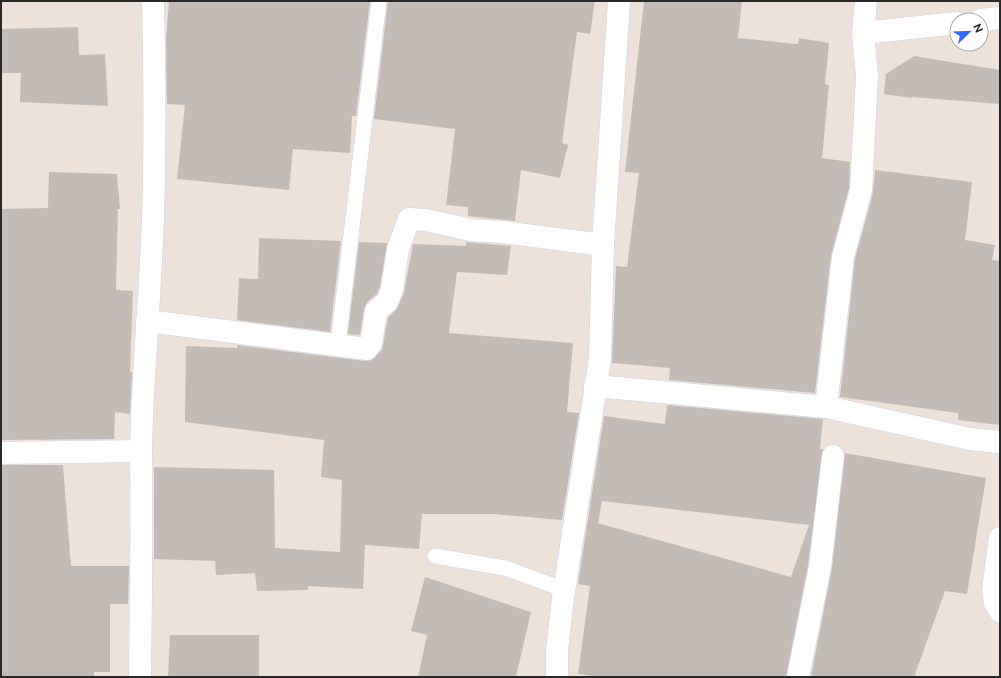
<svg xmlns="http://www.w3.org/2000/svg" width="1001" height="678" font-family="Raleway,sans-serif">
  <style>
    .building { fill: #c3bcb6; fill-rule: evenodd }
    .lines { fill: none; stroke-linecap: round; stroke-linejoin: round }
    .lane-casing { stroke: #ced4e3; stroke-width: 16 }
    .street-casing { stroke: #ced4e3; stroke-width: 23 }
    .lane { stroke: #fff; stroke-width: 15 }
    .street { stroke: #fff; stroke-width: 22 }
  </style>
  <rect width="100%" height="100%" fill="#ece2d9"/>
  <g class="building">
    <path d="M169,1H370L356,116H352L350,153L293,149L289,190L177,179L185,105L167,104L166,40Z"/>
    <path d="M388,1H595L590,34L577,32L562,143L568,145L560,178L521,170L515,221L468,216V207L446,205L455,129L374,119Z"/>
    <path d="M644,1H742L738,38L798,44L799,38L829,43L825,84L829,85L822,158L850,162L849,188L831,256L815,393L669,380L670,368L612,363L616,266L627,267L639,173L625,172Z"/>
    <path d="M78,27L79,55L105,54L108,106L20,102L21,73H1V29Z"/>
    <path d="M914,56L1000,70V104L912,97V98L884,94L886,74Z"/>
    <path d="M875,170L972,182L965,240L995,245L992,260L1000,261V425L958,420V413L840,397L855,259L873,193Z"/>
    <path d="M49,172L117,174L120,209H118L116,290L133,291L130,372H132L130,414L115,412L114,439L1,440V209L48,208Z"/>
    <path d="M259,238L341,241L330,332L237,320L239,278L258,279Z"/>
    <path d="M359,242L387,243L380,286L377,294L368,301L364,309L360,335L348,334Z"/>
    <path d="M466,242L511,246L507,275L457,272L449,333L573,343L567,412L579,413L562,520L493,514H422L419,549L365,545L363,589L308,586V590L257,591L255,573L216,575L215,561L154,559V467L274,470L275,548L340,552L342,480L321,477L324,440L185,422L186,346L237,348V345L365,361L372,360L382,350L388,318L398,307L404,293L413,244L466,246Z"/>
    <path d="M667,405L823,419L820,449H823L808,565L786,677H598L578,674L590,586L578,584L604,416L665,424ZM602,501L809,525L791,577L594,522L598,523Z"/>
    <path d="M845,453L986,478L967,594L945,591L914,677H811L832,568Z"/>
    <path d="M1,465H63L71,566H129L128,604H110V672H94V677H1Z"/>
    <path d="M425,577L531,612L516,677H418L427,635L411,631Z"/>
    <path d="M170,635H259V677H168Z"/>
  </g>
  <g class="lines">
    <g class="lane-casing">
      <g id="lane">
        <path d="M338,344L379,1"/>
        <path d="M435,556L505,568L565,590"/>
      </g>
    </g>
    <g class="street-casing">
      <g id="street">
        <path d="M981,20L1000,18"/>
        <path d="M863,33L866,1"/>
        <path d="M147,321L367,349L371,343L376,311L387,302L392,289L398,249L409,219L426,220L471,230L503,232L603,245"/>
        <path d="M595,386L826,407L970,439L1000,442"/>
        <path d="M826,407L843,257L861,190L867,76L863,33L957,23"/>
        <path d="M1,453L141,451C142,387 148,324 151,261C156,174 155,88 153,1"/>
        <path d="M1000,538L993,590L995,603L1000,611"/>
        <path d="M140,677C141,602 142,526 141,451"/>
        <path d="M557,677V650L563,598L600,359L603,245L619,1"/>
        <path d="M798,677L820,567L833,456"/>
      </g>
    </g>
    <use href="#lane" class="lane"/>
    <use href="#street" class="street"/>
  </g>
  <rect width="1001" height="678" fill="none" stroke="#282828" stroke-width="4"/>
  <g transform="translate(969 32) rotate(67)"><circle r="19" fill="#ffffff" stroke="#a9a9a9"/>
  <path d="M0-3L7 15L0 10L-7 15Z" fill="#3369ff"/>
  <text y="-6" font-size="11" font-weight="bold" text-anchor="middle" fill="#282828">N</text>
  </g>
</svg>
